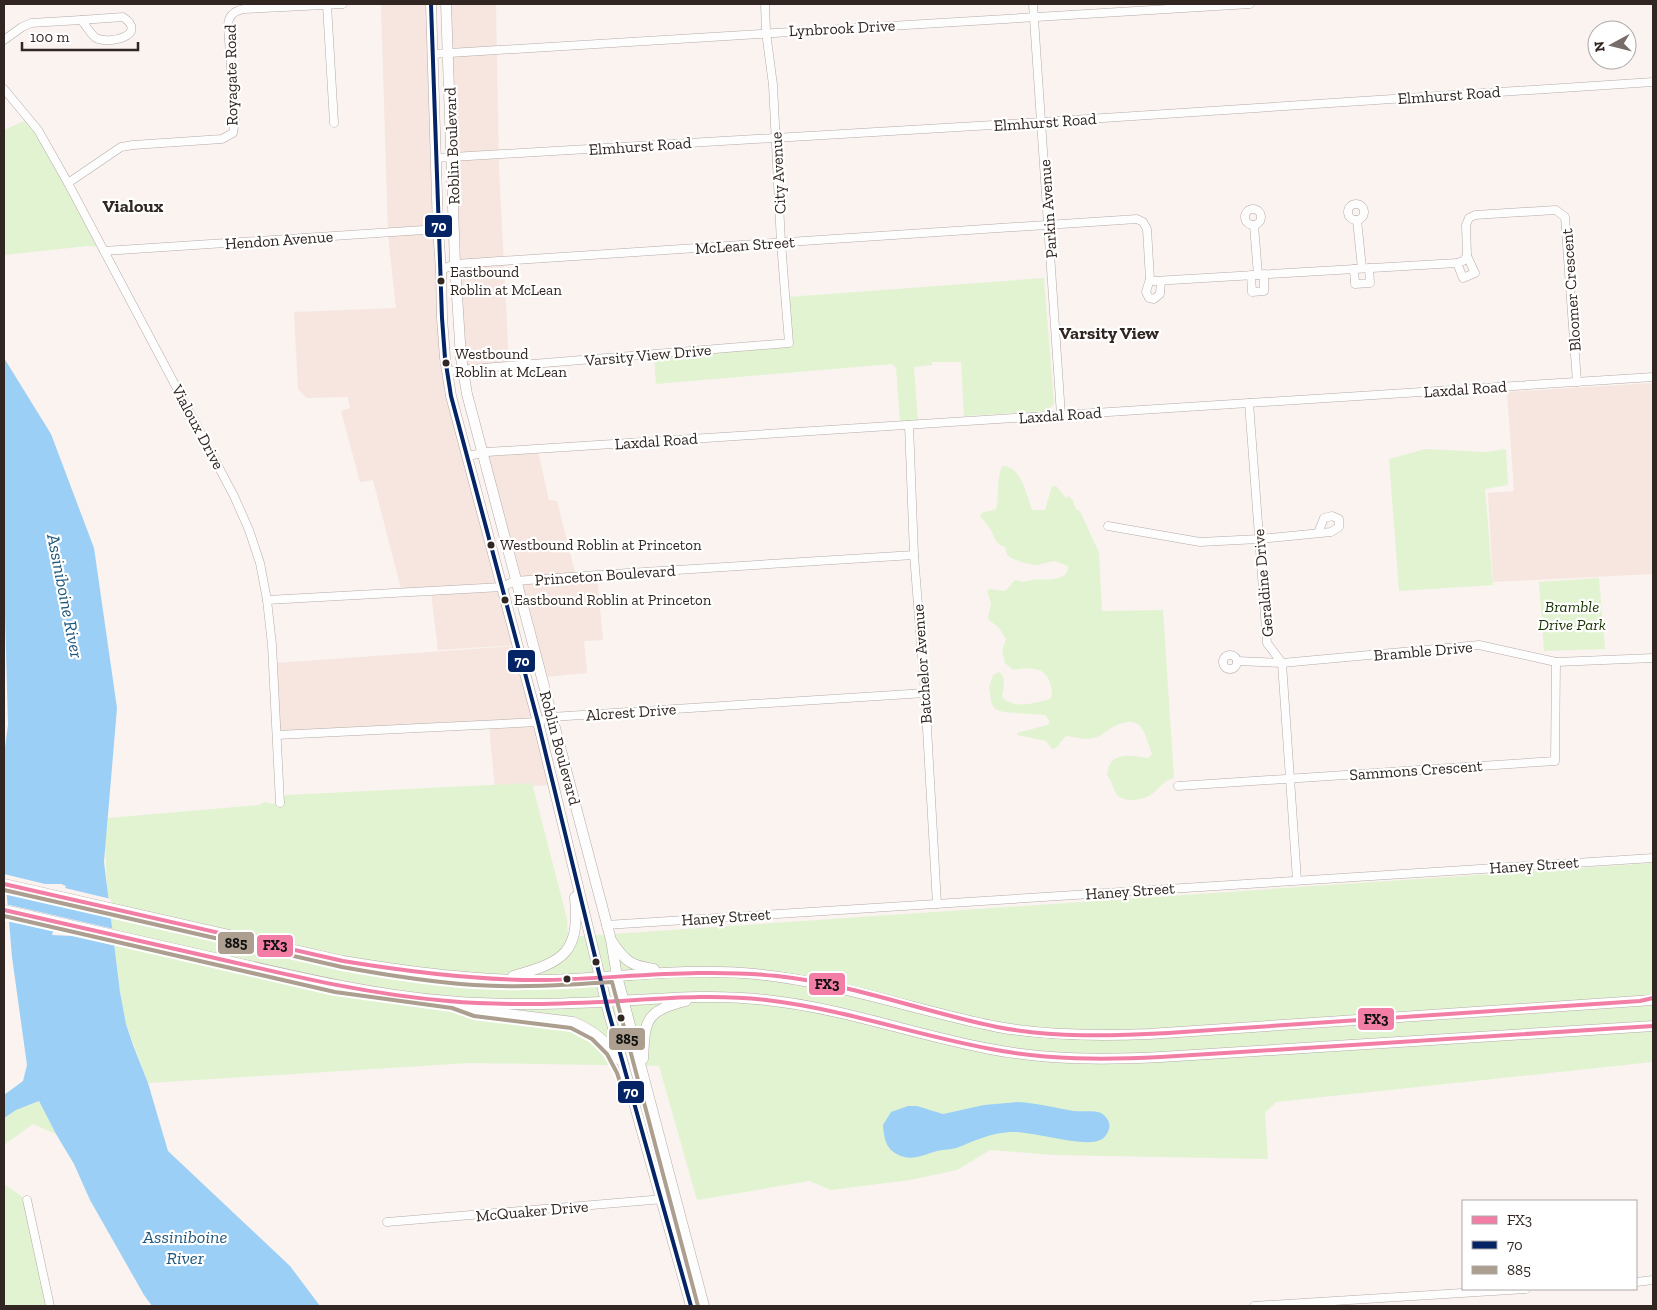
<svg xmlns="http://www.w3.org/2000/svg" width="1657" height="1310" font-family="'Zilla Slab',serif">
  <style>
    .built { fill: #f6e6df }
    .green { fill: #e2f3d2 }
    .water { fill: #9ccff6 }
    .pier { fill: #faf3f0 }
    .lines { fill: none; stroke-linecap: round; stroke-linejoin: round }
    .minor-casing { stroke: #b4aba7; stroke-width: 9 }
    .major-casing { stroke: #b4aba7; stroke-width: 11 }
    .minor { stroke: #fefdfd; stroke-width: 8 }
    .major { stroke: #fefdfd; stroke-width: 10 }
    .bus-1-casing { stroke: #fff; stroke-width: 8 }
    .bus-2-casing { stroke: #fff; stroke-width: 8 }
    .bus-3-casing { stroke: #fff; stroke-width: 8 }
    .bus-1 { stroke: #f27ea6; stroke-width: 4 }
    .bus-2 { stroke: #052465; stroke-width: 4 }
    .bus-3 { stroke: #ad9f8f; stroke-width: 4 }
    .bus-dot { fill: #312621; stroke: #fff; stroke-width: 2 }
    .labels { text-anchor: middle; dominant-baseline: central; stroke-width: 4.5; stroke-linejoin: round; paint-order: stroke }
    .bus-label { font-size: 15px; fill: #312621; stroke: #fff; text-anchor: start }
    .street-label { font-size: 16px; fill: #312621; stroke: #fff }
    .park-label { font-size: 16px; font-style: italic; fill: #183400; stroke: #fff }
    .neighbourhood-label { font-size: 18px; font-weight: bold; fill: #312621; stroke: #fff }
    .water-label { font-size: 18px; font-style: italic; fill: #1f577d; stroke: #fff }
    .line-badge { stroke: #fff; stroke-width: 2 }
    .badge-label { font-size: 14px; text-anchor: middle; font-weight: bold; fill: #fff }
    .pale-badge-label { font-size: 14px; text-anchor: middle; font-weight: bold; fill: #111 }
  </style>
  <rect width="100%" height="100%" fill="#faf3f0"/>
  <g class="built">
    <path d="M381,4H429L443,359L498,584L401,589L373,480L360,482L341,411L350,408L348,397L307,398L298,389L294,312L396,308L388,235Z"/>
    <path d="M447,4H496L499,169L509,364L465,368Z"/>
    <path d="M1653,383V574L1493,582L1488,493L1514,491L1507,392Z"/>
    <path d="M537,447L549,500L557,501L576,576L597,575L603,640L584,641L587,673L545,677L484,451Z"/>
    <path d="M501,588L516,645L438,650L431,592Z"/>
    <path d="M515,646L535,720L280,733L277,663Z"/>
    <path d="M536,723L551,785L495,789L489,726Z"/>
  </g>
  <g class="green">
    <path d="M24,121L40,139L97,247L88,246L4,255V130Z"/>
    <path d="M1044,278L1054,404L1047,411L964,416L961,362H932V365L914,367L918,421H900L896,368L892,364L656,384L654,357L792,344L788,297Z"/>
    <path d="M1425,449L1487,452L1506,449L1508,485L1485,489L1493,585L1399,591L1389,459Z"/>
    <path d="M1002,466C1021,464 1027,497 1032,510H1045L1052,486L1057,487L1066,498L1069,496L1072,499L1076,509L1080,511L1099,553L1102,611L1163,610L1174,778C1162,782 1161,787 1152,794C1144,800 1127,803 1118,796C1113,791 1113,782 1107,775C1109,751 1129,755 1148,758L1152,754C1143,729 1142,712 1111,728C1106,731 1102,735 1097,737C1087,741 1076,737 1066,736L1056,748L1052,749L1046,741L1017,735V733L1047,725L1050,722L1045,715L1003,712L995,709L991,702L989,687L993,675L999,672C1007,678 1003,689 1002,697C1014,710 1035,703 1050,699C1053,694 1052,689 1050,683C1045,666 1028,667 1013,670L1005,663L1002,651L1006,639L999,628L988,619L991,603L987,591L990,589C1009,592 1003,593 1015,580L1024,582C1035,576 1063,585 1068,570V566L1054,561L1037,565L1024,563L1011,558L1007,555L1005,547C993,544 995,534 988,526C985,522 982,520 980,516L982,513L996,509C1000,495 996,479 1002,466Z"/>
    <path d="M1599,578L1605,649L1544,651L1539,582Z"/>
    <path d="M532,783L567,919L568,937L1653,863V1062L1276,1102L1265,1113L1268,1159L1053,1155L990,1150L957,1170L910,1180L831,1190L809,1181L697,1200L659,1066L469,1063L148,1083L126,1024L120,992L107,888L105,844L108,818L259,805L264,802L274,804L286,795Z"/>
    <path d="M4,1101L16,1110L39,1101L56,1134L33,1124L4,1145Z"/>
    <path d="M4,1184L27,1200L50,1306H4Z"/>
  </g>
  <g class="water">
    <path d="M4,358L51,434L94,548L117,708L104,862L120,992L126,1024L133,1045L148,1083L168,1151L290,1266L320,1306H152L144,1295L90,1200L74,1164L56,1134L39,1101L16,1110L4,1118V1095L23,1081L27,1065L12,957L4,862V755L8,725L4,579Z"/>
    <path d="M1018,1102C1037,1103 1055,1108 1074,1111C1083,1112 1093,1110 1101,1113C1106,1116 1111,1122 1109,1129C1108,1133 1104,1139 1100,1140C1084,1148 1032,1131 1010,1132C992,1133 976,1140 959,1147C952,1150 944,1149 937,1151C926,1154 915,1160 904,1157C887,1152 884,1141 883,1125L891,1112L908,1106H917L943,1114L984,1105Z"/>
  </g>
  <g class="pier">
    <path d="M4,874L45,884H61L66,886L65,888L111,899L113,916L4,891Z"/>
    <path d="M5,904L114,929L117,946L72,936L52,935L53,931L6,921Z"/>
  </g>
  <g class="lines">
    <g class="minor-casing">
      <g id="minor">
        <path d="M1033,4L1061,415"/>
        <path d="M327,5L334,123"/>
        <path d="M123,17C149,35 109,45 96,38C90,34 86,25 81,20Z"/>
        <path d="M4,40L22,27L31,23L81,20"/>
        <path d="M433,54L1250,4"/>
        <path d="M4,89L38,130L68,183L234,496L249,530L260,563L267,600L272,645L280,803"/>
        <path d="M436,158L1042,122L1653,82"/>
        <path d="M68,183L121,147L133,145L222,139L233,133L235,120L228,27C228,16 233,11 244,9L343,4"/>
        <circle cx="1356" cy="212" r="8"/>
        <circle cx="1253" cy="217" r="8"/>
        <path d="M1357,220L1362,268"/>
        <path d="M1254,225L1258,275"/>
        <path d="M104,251L454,228"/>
        <path d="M1457,263L1463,278L1475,273L1467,256"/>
        <path d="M1354,269L1355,284L1370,283L1369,268"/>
        <path d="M441,270L455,264L1137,219L1143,222L1147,229L1150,279L1154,281L1457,263L1463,261L1467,256L1466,225L1469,218L1475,215L1556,210L1565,217L1577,382"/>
        <path d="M1251,275L1252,292L1264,291V274"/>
        <path d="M1150,279L1146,292L1149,298L1154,299L1160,294L1161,281"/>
        <path d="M447,371L789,343L781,243L773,85L766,32L765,4"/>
        <path d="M1249,403L1267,643L1282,663L1297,880"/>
        <path d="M909,425L914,555L925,693L937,904"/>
        <path d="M468,456L487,452L1653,377"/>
        <path d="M1108,526L1200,542L1259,539L1331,532L1339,527V519L1332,516L1324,518L1318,533"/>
        <path d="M267,600L502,587L515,581L597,575L914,555"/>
        <circle cx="1230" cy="662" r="7"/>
        <path d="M1237,661L1282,663L1479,645L1556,662L1653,658"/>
        <path d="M277,735L538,722L551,717L925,693"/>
        <path d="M1178,786L1555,761L1556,662"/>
        <path d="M606,925L1653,858"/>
        <path d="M27,1200L50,1306"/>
        <path d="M387,1222L676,1198"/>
        <path d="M1636,1282L1653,1280"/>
        <path d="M1254,1306L1526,1289"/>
      </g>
    </g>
    <g class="major-casing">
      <g id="major">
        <path d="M431,4L438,229L441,270L442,318L445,358L451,396L538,722L608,1010L691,1306"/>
        <path d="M446,4L455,264L461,358L467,394L611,940L617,976L704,1306"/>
        <path d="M4,884L343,961C410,972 477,981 546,980C616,978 685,967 755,974C838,982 917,1011 998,1027C1048,1036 1099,1036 1149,1034L1653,1000"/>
        <path d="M4,910C79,927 153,944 228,961C301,978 374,995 448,1001C505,1006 562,1004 619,1001C669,998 717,994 766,1000C843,1008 915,1035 990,1049C1047,1060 1104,1060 1161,1057L1653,1026"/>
        <path d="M613,943C625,962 633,966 654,969"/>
        <path d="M513,976C564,962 580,953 575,897"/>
        <path d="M462,1005L475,1010L573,1022C593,1030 607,1041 618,1059"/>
        <path d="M643,1059C645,1020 645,1011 686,1001"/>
      </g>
    </g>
    <use href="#minor" class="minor"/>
    <use href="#major" class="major"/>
    <g class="bus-1-casing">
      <g id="bus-1">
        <path d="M4,884L343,961C410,972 479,981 547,980C624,978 700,968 777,976C852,984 924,1012 997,1027C1053,1038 1112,1036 1168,1033L1640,1001L1653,998"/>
        <path d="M4,910C79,927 153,944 228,961C301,978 374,995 448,1001C505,1006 562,1004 619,1001C668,998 717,994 766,1000C843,1009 915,1035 991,1049C1047,1060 1104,1060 1161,1057L1653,1026"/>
      </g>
    </g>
    <g class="bus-2-casing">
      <path id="bus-2" d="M431,4L442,318L445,358L451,396L538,722L608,1010L691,1306"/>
    </g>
    <g class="bus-3-casing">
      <g id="bus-3">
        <path d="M4,890L342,967C386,975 430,982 474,985C520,988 566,985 612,982L698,1306"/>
        <path d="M4,916L335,992L452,1008L474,1016L571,1028L592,1039L607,1054L617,1073L625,1097"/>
      </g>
    </g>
    <use href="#bus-1" class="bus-1"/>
    <use href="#bus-2" class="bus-2"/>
    <use href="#bus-3" class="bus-3"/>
  </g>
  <g class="bus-dot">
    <circle cx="441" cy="281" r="4.5"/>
    <circle cx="446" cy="363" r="4.5"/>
    <circle cx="491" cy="545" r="4.5"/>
    <circle cx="505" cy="600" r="4.5"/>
    <circle cx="596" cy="962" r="4.5"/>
    <circle cx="567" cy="979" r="4.5"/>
    <circle cx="621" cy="1018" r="4.5"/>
  </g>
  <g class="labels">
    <g class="bus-label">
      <text x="450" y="272">Eastbound<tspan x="450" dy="18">Roblin at McLean</tspan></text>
      <text x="455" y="354">Westbound<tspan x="455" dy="18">Roblin at McLean</tspan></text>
      <text x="500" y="545">Westbound Roblin at Princeton</text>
      <text x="514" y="600">Eastbound Roblin at Princeton</text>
    </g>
    <g class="street-label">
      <text transform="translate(842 28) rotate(-3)">Lynbrook Drive</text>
      <text transform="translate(231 75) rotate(-91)">Royagate Road</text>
      <text transform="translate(1449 95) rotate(-4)">Elmhurst Road</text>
      <text transform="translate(1045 122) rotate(-4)">Elmhurst Road</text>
      <text transform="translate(452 146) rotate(-92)">Roblin Boulevard</text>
      <text transform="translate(640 146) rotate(-4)">Elmhurst Road</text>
      <text transform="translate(778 173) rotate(-93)">City Avenue</text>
      <text transform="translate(1048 209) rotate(-94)">Parkin Avenue</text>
      <text transform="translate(279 240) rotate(-4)">Hendon Avenue</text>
      <text transform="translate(745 245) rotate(-4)">McLean Street</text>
      <text transform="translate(1571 290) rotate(-94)">Bloomer Crescent</text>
      <text transform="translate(648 355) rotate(-5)">Varsity View Drive</text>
      <text transform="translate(1465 389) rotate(-4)">Laxdal Road</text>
      <text transform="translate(1060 415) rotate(-4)">Laxdal Road</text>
      <text transform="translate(198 427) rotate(62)">Vialoux Drive</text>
      <text transform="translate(656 441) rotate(-4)">Laxdal Road</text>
      <text transform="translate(605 575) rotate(-4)">Princeton Boulevard</text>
      <text transform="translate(1263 583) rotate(-95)">Geraldine Drive</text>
      <text transform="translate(1423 651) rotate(-5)">Bramble Drive</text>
      <text transform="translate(922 664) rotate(-94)">Batchelor Avenue</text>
      <text transform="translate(631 712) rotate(-4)">Alcrest Drive</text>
      <text transform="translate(560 748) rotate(75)">Roblin Boulevard</text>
      <text transform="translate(1416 770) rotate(-4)">Sammons Crescent</text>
      <text transform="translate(1534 865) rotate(-4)">Haney Street</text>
      <text transform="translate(1130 891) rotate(-4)">Haney Street</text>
      <text transform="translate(726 917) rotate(-4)">Haney Street</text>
      <text transform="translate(532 1211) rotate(-5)">McQuaker Drive</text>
    </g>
    <g class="park-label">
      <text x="1572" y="606">Bramble<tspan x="1572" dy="18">Drive Park</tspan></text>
    </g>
    <g class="neighbourhood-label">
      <text x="133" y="206">Vialoux</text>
      <text x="1109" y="333">Varsity View</text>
    </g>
    <g class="water-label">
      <text transform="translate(65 596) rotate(79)">Assiniboine River</text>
      <text x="185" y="1237">Assiniboine<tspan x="185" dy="21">River</tspan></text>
    </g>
  </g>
  <g class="line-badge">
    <rect x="424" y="214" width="29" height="24" rx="5" fill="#052465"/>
    <rect x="507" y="649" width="29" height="24" rx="5" fill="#052465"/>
    <rect x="217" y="931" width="38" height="24" rx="5" fill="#ad9f8f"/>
    <rect x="256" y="934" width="38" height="24" rx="5" fill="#f27ea6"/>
    <rect x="808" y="972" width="38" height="24" rx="5" fill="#f27ea6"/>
    <rect x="1357" y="1007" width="38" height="24" rx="5" fill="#f27ea6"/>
    <rect x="608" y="1027" width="38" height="24" rx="5" fill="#ad9f8f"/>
    <rect x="617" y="1080" width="28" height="24" rx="5" fill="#052465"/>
  </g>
  <g class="badge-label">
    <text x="439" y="231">70</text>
    <text x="522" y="666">70</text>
    <text x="631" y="1097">70</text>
  </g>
  <g class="pale-badge-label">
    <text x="236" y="948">885</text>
    <text x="275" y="950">FX3</text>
    <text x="827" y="989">FX3</text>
    <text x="1376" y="1024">FX3</text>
    <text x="627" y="1044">885</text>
  </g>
  <rect width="1657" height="1310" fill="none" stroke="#312621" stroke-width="10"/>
  <rect x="1462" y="1200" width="175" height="90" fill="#ffffff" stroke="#ada8a6"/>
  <rect x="1472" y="1216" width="25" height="8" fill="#f27ea6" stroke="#ada8a6"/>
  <text x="1507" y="1225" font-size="15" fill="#312621">FX3</text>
  <rect x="1472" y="1241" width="25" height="8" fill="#052465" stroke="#ada8a6"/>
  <text x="1507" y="1250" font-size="15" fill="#312621">70</text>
  <rect x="1472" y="1266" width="25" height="8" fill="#ad9f8f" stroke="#ada8a6"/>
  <text x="1507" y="1275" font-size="15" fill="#312621">885</text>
  <g transform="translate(1612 45) rotate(263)"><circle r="24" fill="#ffffff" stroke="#ada8a6"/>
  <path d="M0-4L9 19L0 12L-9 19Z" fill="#776e69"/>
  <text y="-8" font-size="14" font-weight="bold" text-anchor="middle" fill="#312621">N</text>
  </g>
  <path d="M22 42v8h116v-8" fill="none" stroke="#312621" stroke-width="2.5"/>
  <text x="30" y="42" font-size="15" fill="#312621" stroke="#ffffff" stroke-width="4" paint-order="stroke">100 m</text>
</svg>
